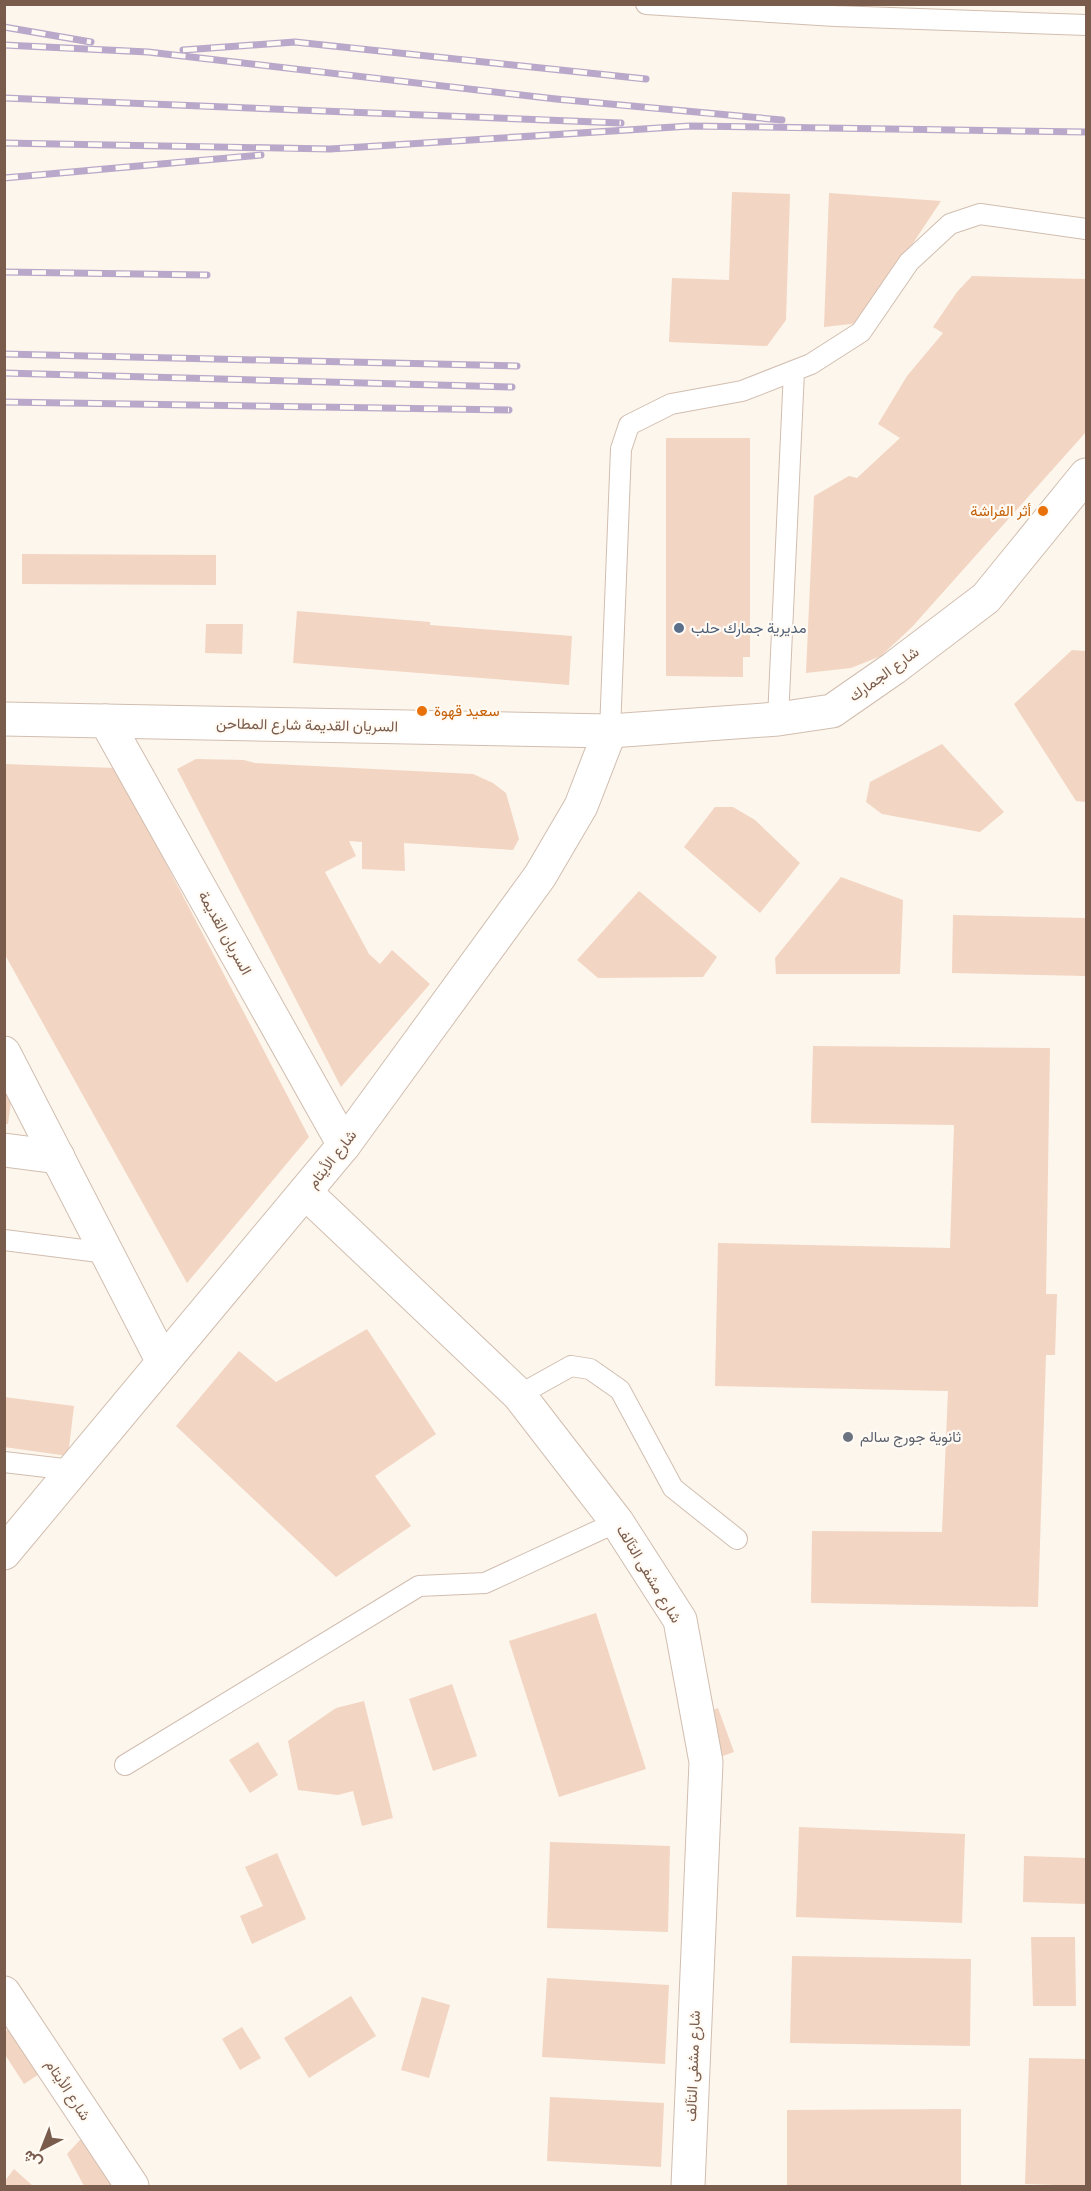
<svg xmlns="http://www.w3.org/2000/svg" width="1091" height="2191" font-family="Roboto,Vazirmatn,sans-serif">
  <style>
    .building { fill: #f3d5c3 }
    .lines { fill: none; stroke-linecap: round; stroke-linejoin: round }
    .service-casing { stroke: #d1beb0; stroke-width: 22 }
    .minor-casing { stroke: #d1beb0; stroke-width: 35 }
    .tertiary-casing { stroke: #d1beb0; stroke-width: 35 }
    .service { stroke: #fff; stroke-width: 20 }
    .minor { stroke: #fff; stroke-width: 33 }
    .tertiary { stroke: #fff; stroke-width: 33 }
    .rail-casing { stroke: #b9a8c9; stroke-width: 7 }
    .rail { stroke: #fffaf3; stroke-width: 4.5; stroke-dasharray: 14; stroke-linecap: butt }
    .food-dot { fill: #e8710a; stroke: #fffaf3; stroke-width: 2 }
    .service-dot { fill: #5c6f8a; stroke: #fffaf3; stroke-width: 2 }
    .worship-dot { fill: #6b7280; stroke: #fffaf3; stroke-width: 2 }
    .labels { text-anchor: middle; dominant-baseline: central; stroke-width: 4.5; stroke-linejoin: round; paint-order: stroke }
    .food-label { font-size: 15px; fill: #c56008; stroke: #fffaf3; text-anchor: end }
    .service-label { font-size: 15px; fill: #4e5e75; stroke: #fffaf3; text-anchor: start }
    .street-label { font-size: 15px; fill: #7a5c4d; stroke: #fffaf3 }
    .worship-label { font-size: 15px; fill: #5b616d; stroke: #fffaf3; text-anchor: start }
  </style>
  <rect width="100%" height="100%" fill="#fdf6ec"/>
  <g class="building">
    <path d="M732,192L790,194L786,320L767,346L669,342L672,278L729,280Z"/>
    <path d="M829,193L941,201L860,323L824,327Z"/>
    <path d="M972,276L1086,279V432L912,627L881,656L851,668L806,673L814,496L849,476L857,478L900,438L878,424L907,376L943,333L933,327L957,292Z"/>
    <path d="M666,438H750V657H743V677L666,676Z"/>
    <path d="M22,554L216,555V585L22,584Z"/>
    <path d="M297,611L430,622V625L572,636L569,685L293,663Z"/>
    <path d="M206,624H243L242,654L205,653Z"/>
    <path d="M1072,650L1086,651V802L1076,801L1014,704Z"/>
    <path d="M942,744L1004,812L980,832L882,814L866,802L870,782Z"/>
    <path d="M196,759L244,760L255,763L473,774L493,783L506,793L519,839L513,850L404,843L405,871L362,869V842L349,841L356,856L325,872L369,954L380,964L392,950L430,984L341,1087L177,769Z"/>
    <path d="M4,764L116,768L309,1137L187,1283L4,953Z"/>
    <path d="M715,807H733L755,820L800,863L760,913L684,847Z"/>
    <path d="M841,877L903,900L900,974H776L775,958Z"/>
    <path d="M639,891L717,957L703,977L598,978L577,960Z"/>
    <path d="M953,915L1086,918V976L952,973Z"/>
    <path d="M813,1046L1050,1048L1046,1294H1057L1055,1355H1046L1038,1607L811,1603L812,1531L942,1532L948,1391L715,1386L718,1243L950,1248L954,1125L811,1123Z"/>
    <path d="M4,1086L13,1087L8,1124H4Z"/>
    <path d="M367,1329L436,1434L375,1476L411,1526L336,1577L176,1426L239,1351L276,1382Z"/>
    <path d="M4,1397L74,1406L68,1456L4,1447Z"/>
    <path d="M596,1613L646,1769L559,1797L509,1641Z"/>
    <path d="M452,1684L477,1756L433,1771L409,1699Z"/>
    <path d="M364,1701L393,1818L362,1826L353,1791L338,1795L298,1790L288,1741L336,1708Z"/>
    <path d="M718,1708L734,1752L714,1759L699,1715Z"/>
    <path d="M258,1742L278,1775L250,1793L229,1760Z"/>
    <path d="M799,1827L965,1834L962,1923L796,1917Z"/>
    <path d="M550,1842L670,1846L668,1932L547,1928Z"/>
    <path d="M277,1853L306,1919L252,1944L240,1916L263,1906L245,1867Z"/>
    <path d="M1024,1856L1086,1858V1904L1023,1902Z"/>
    <path d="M1031,1937H1075L1076,2006H1033Z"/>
    <path d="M792,1956L971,1959L970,2046L790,2043Z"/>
    <path d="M547,1978L669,1985L665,2064L542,2057Z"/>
    <path d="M351,1996L376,2036L309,2078L284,2038Z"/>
    <path d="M422,1997L450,2005L429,2078L401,2070Z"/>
    <path d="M21,2022L50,2067L24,2084L4,2053V2032Z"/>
    <path d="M242,2027L261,2058L240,2070L222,2039Z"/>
    <path d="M1029,2058L1086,2059V2186L1025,2184Z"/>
    <path d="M550,2097L664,2103L661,2167L547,2161Z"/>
    <path d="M961,2109V2186H787V2110Z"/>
    <path d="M90,2129L122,2186H84L67,2154Z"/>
    <path d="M14,2169L33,2186H4V2182Z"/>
  </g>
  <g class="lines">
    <g class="service-casing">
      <g id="service">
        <path d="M646,4L835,16L1086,25"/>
        <path d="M778,719L794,371"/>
        <path d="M610,731L621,449L629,425L671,404L742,391L811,364L861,332L909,262L950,224L980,214L1086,229"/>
        <path d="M4,1240L107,1253"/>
        <path d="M519,1395L571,1366L590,1369L620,1390L673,1488L737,1539"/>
        <path d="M4,1462L72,1470"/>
        <path d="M125,1765L419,1586L485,1583L617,1522"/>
      </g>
    </g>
    <g class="minor-casing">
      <g id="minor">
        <path d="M106,721L344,1145"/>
        <path d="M4,1053L163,1362"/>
        <path d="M4,1150L58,1157"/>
        <path d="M305,1192L519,1395L617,1522L680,1620L706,1762L688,2186"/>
        <path d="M4,1553L344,1145L540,876L581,806L610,731"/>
        <path d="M4,1993L132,2186"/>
      </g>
    </g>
    <g class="tertiary-casing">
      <path id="tertiary" d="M4,719L610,731L778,719L832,711L894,668L986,598L1086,475"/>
    </g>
    <use href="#service" class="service"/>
    <use href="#minor" class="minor"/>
    <use href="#tertiary" class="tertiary"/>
    <g class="rail-casing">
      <g id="rail">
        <path d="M4,27L91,42"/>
        <path d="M4,45L148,52L556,99L782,120"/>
        <path d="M183,50L295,42L646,79"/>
        <path d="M4,98L621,123"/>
        <path d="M4,143L330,149L690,126L1086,132"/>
        <path d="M4,178L261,155"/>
        <path d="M4,272L207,275"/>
        <path d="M4,354L517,366"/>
        <path d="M4,373L512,387"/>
        <path d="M4,402L509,410"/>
      </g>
    </g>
    <use href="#rail" class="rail"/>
  </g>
  <g class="food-dot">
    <circle cx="1043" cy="511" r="6"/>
    <circle cx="422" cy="711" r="6"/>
  </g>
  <circle class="service-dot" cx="679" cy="628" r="6"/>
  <circle class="worship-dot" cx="848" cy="1437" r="6"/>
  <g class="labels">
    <g class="food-label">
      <text x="1031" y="511">أثر الفراشة</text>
      <text x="434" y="711" text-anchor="start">سعيد قهوة</text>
    </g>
    <g class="service-label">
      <text x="691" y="628">مديرية جمارك حلب</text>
    </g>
    <g class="street-label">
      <text transform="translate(884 674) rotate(-36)">شارع الجمارك</text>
      <text transform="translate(307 725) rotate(1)">السريان القديمة شارع المطاحن</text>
      <text transform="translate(225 933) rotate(61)">السريان القديمة</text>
      <text transform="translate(332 1159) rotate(-52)">شارع الأيتام</text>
      <text transform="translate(649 1574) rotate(59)">شارع مشفى التآلف</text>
      <text transform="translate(693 2066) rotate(-88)">شارع مشفى التآلف</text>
      <text transform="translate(68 2090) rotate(57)">شارع الأيتام</text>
    </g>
    <g class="worship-label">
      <text x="860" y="1437">ثانوية جورج سالم</text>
    </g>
  </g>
  <rect width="1091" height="2191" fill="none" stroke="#7a5c4d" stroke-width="12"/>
  <g transform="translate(42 2149) rotate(222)" stroke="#fffaf3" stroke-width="4.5" paint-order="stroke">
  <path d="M0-4.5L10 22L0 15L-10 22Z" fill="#7a5c4d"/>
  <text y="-9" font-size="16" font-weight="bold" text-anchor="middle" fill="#7a5c4d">ش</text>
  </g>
</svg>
